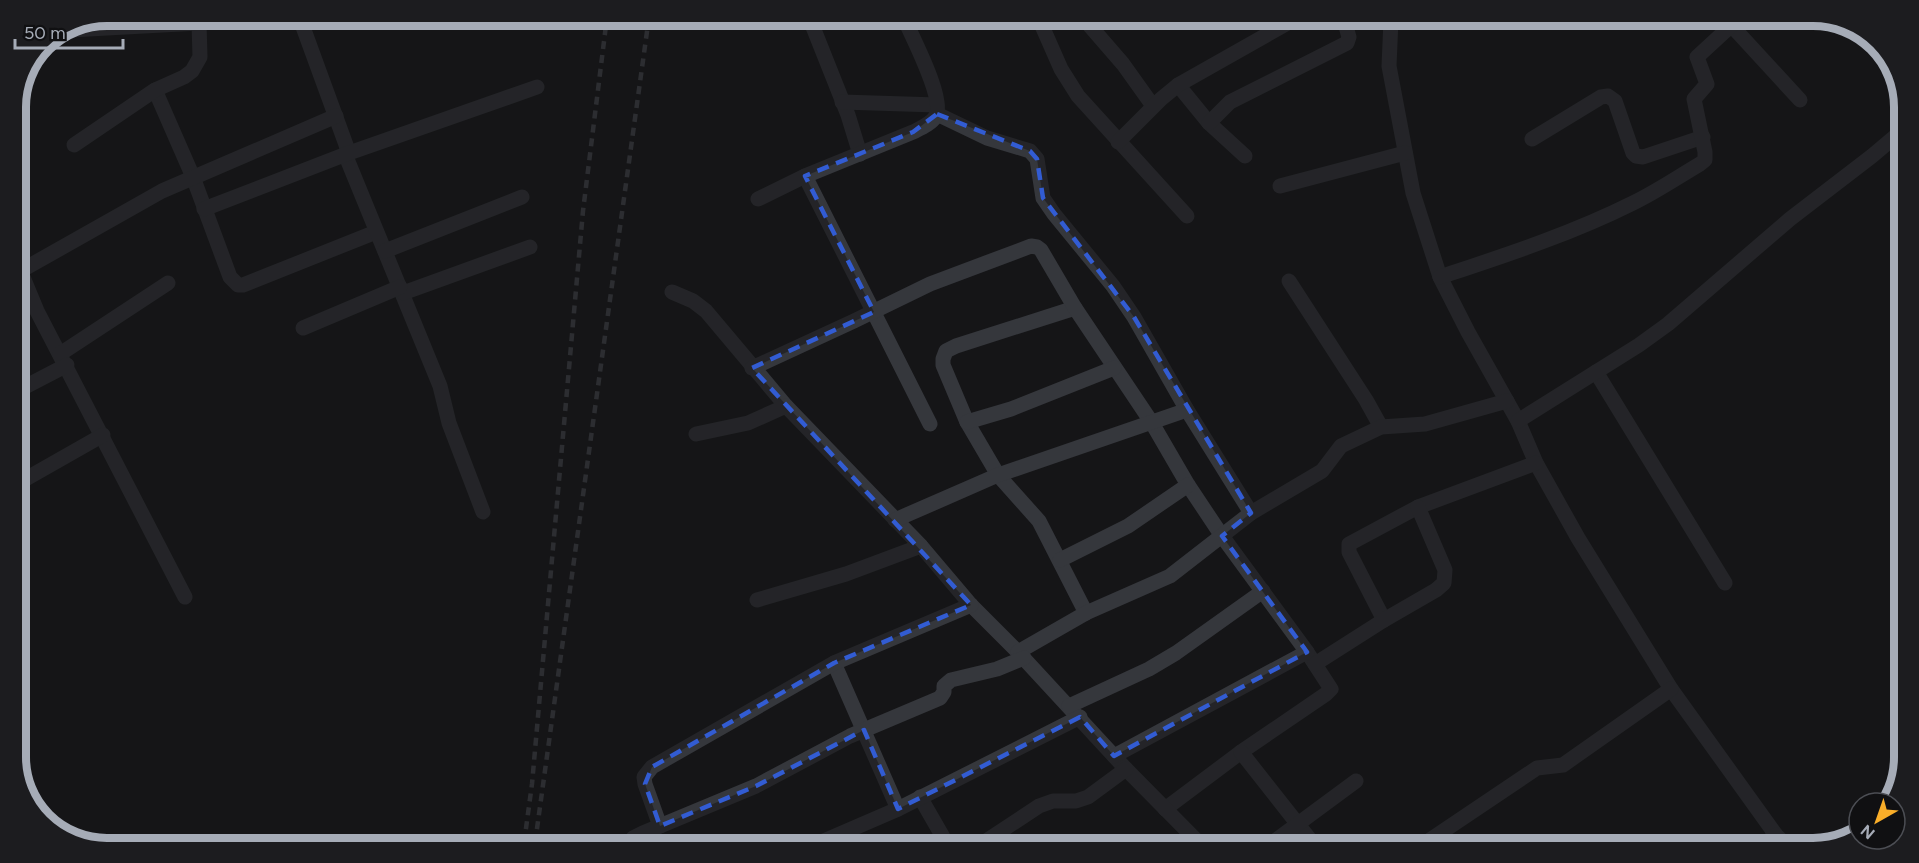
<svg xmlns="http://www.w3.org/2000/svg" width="1919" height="863" font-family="Figtree,sans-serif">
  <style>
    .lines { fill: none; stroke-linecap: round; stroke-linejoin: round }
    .minor { stroke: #35373c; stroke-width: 15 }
    .rail { stroke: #484b51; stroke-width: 4.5; stroke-dasharray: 8 6; stroke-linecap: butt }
    .marked { fill: none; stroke: #325cd3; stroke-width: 4.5; stroke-dasharray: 12 8; stroke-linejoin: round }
    .rim { fill: none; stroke: #a6acb7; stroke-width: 8 }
  </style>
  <rect width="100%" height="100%" fill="#151517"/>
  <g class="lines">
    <g class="minor">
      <path d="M299,16L349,153"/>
      <path d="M807,18L813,27L848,115L860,154"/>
      <path d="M1039,19L1061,69L1078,96L1187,216"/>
      <path d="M1084,19L1123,64L1153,106"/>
      <path d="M1391,20L1389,66L1413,193L1440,277L1468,332L1518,421L1536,463L1578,538L1671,689L1776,835L1789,848"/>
      <path d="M1213,22L1215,20"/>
      <path d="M1731,25L1800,100"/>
      <path d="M70,30L199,23L282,16"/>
      <path d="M1178,85L1209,123L1245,156"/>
      <path d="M155,90L193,177L230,277L238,285H243L376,232"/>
      <path d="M842,102L937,105"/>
      <path d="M937,114L987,138L1030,151L1037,159L1043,198L1054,214L1113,286L1134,317L1187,410L1251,513"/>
      <path d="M1209,123L1230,102L1347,43L1349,37L1344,20"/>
      <path d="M1532,139L1601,97L1608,96L1615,101L1633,153L1636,156L1643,157L1703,137"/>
      <path d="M1118,142L1161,99L1178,85L1293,20"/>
      <path d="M74,145L155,90L184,77L192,71L200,57L199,23"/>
      <path d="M345,154L440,386L449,423L483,512"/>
      <path d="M805,176L930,424"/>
      <path d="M1280,186L1405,153"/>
      <path d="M758,199L805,176L913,132C921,128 931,124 936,116C945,98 912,37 904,18"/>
      <path d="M204,209L349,153L537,87"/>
      <path d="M385,251L522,197"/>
      <path d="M15,258L37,311L185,597"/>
      <path d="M15,274L162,191L336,116"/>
      <path d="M1440,277C1506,255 1571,234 1633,203C1656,192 1678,177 1700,164L1705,160V152L1694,99L1707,84L1697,57L1735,22"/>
      <path d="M1289,281L1366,400L1381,427"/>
      <path d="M672,292L693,301L706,311L786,406"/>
      <path d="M403,293L530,247"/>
      <path d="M1075,308L956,346L946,351L943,359V365L967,422L998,475L1039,521L1086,613"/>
      <path d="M303,328L400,287"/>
      <path d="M60,354L168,283"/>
      <path d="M752,368L854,321L930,284L1031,246L1037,247L1041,250L1075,308L1152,423L1188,485L1222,536L1307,652L1331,689L1326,694L1241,752L1165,809"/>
      <path d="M1596,372L1725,583"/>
      <path d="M15,392L67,365"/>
      <path d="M1518,421L1639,345L1668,324L1790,219L1872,156L1904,129"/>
      <path d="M967,422L1011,409L1114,368"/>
      <path d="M696,434L748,423L786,406L921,546L971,605L1018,652L1126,769L1201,845"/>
      <path d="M15,485L103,435"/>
      <path d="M895,520L998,475L1187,410"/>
      <path d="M1060,560L1128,526L1188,485"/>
      <path d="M757,600L846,574L921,546"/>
      <path d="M1384,620L1349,552V544L1418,507L1536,463"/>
      <path d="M1018,652L1086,613L1170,576L1251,513L1322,471L1341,446L1381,427L1425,424L1507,401"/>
      <path d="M834,663L898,809"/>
      <path d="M1315,664L1384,620L1436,590L1444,583L1445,570L1418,507"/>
      <path d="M1069,706L1149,669L1176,653L1263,591"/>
      <path d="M1241,752L1315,846"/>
      <path d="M1114,756L1307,652"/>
      <path d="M920,797L947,844"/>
      <path d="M660,826L645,784L644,777L652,767L834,663L971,605"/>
      <path d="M630,843L633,838L643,833L756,786L850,736L940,698L944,692V686L951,680L997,669L1024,658"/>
      <path d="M817,844L898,809L1080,717"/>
      <path d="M980,845L1039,806L1053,801H1076L1088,797L1126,769"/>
      <path d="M1268,846L1356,781"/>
      <path d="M1421,846L1537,768L1563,765L1671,689"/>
      <path d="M1759,848L1776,835"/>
    </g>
    <g class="rail">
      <path d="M524,843L532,784L583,211L607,17"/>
      <path d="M535,843L649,17"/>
    </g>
  </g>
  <path d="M0 0H1919V863H0ZM937,114L1030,151L1037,159L1043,198L1134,317L1251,513L1222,536L1307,652L1114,756L1080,717L898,809L864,730L756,786L660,826L645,784L652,767L834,663L971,605L752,368L874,312L805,176L913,132Z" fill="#151517" fill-opacity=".55" fill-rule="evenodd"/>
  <path class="marked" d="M937,114L1030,151L1037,159L1043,198L1134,317L1251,513L1222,536L1307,652L1114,756L1080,717L898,809L864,730L756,786L660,826L645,784L652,767L834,663L971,605L752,368L874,312L805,176L913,132Z"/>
  <path d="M0 0H1919V863H0ZM107 26H1813A81 81 0 0 1 1894 107V757A81 81 0 0 1 1813 838H107A81 81 0 0 1 26 757V107A81 81 0 0 1 107 26Z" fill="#1c1c1f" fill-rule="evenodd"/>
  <path class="rim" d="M107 26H1813A81 81 0 0 1 1894 107V757A81 81 0 0 1 1813 838H107A81 81 0 0 1 26 757V107A81 81 0 0 1 107 26Z"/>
  <g transform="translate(1877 821) rotate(220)"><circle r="28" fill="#101012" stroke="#4c4e54" stroke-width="1.5"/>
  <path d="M0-4.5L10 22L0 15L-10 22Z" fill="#faae29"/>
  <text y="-9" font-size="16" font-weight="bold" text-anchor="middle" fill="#a6acb7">N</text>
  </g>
  <path d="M15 39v9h108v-9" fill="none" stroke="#a6acb7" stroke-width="3"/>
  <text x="24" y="39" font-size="18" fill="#a6acb7" stroke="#101012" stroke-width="4.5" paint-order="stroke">50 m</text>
</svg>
